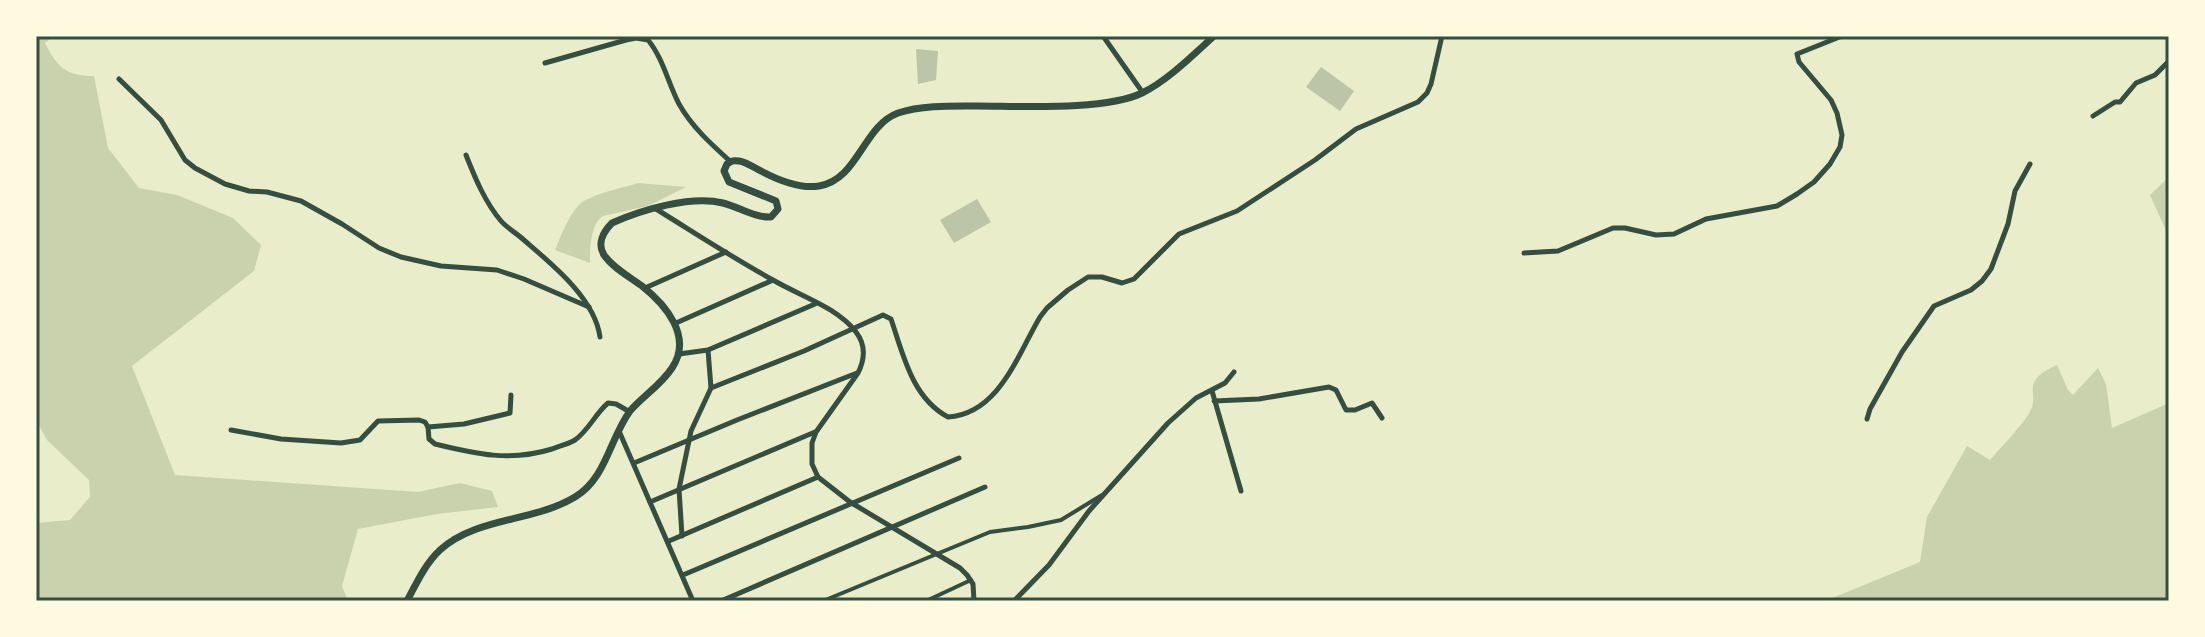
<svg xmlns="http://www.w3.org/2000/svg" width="2205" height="637" font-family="'Libre Baskerville',serif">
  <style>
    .green { fill: #cad2ad }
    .building { fill: #bcc5a7 }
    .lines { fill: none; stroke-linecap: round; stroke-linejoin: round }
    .pedestrian { stroke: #344e41; stroke-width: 4 }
    .minor { stroke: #344e41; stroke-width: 5 }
    .tertiary { stroke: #344e41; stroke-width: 7 }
    .neatline { fill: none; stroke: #344e41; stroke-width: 3 }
  </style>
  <rect width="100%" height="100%" fill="#e9edc9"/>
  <g class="green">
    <path d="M36,36H59L52,37L45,43C57,67 66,76 94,76L108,148L139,188L177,195L233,218L261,245L254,271L132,366L175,475L418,492L460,483L492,491L498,507L437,514L358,529L342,586L348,601H36V523L70,520L90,497L89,480L47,440L36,420Z"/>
    <path d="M2169,177V237L2150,195Z"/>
    <path d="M638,183L686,187L648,206L603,216C590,225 590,248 590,263L555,250C561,236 568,216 579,205C590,194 623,188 638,183Z"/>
    <path d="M2057,365L2068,390L2073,395L2098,368L2106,384L2112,428L2169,403V601H1825L1920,562L1927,517L1967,446L1990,460C2003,445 2017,431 2028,415C2043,394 2016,383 2057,365Z"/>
  </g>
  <g class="building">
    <path d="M916,49L938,51L936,80L918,84Z"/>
    <path d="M1321,67L1354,91L1340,111L1306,87Z"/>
    <path d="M977,199L991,222L954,243L940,220Z"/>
  </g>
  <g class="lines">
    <g class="pedestrian">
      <path d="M823,601L990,532L1028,527L1061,520L1102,495"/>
      <path d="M926,601L971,580"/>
    </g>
    <g class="minor">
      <path d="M1103,36L1143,93"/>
      <path d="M545,63L626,40L636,38L648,40C663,58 668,83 679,104C692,127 711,144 731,162"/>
      <path d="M119,79L161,120L185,160L195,168L225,184L249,191L267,192L301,201L342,224L379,248L401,257L441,266L497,270L524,279L589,307"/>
      <path d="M2093,116L2115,102H2120L2136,83L2155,75L2169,61"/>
      <path d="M466,155C475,178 485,202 501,221C508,229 518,234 525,241C553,265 595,299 600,337"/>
      <path d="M656,209C695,233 733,258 773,280C800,296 837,307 856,332C866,345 865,359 858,373L816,432L812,443V464L818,477L850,502L960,568L967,575L973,584L974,601"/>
      <path d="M1524,253L1558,251L1613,228H1625L1656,235L1674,234L1706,219L1777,206L1797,194L1814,182L1830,164L1840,147L1842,135L1837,113L1831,100L1799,62L1797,54L1842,36"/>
      <path d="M645,288L726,252"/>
      <path d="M676,323L771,281"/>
      <path d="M679,354L708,350L815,304"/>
      <path d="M711,388L804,351L883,315L891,319C903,354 912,398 948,417C999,414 1018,354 1040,317L1047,308L1068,290L1088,277H1102L1122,283L1134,279L1179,234L1237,211L1315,160L1356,129L1418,102L1427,93L1431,84L1442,36"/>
      <path d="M1212,391L1241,491"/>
      <path d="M1214,401L1259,399L1329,387L1336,390L1346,410H1355L1372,403L1382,418"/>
      <path d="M1867,419L1870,409L1902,352L1934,306L1971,290L1982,281L1991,269L2008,224L2015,191L2030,164"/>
      <path d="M428,427L429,439L435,444C476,454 510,462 552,449C560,446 568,444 575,440C589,430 595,414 608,403L616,404L630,412"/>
      <path d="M231,430L281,439L341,443L360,440L378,421L419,420L425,422L428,427L464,424L506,414L510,413L511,395"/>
      <path d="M619,431L693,601"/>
      <path d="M634,463L737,420L857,373"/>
      <path d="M650,502L815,432"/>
      <path d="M682,536L679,489L691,431L711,388L708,350"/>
      <path d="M669,541L818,477"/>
      <path d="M683,575L959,458"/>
      <path d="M721,601L985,487"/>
      <path d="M1014,601L1049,565L1089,511L1168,423L1196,398L1225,383L1234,372"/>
    </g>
    <path class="tertiary" d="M407,601C416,584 425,564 440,550C476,517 534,522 575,497C606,479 610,438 630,411C643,396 661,385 672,368C693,337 666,305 642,286C630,277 613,268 604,255C597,244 603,232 612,223C641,210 691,195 723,203C739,207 755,218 771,217L778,209L776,201L729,182L724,171L727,164C732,161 732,160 739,161C747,162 754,168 761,171C778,180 800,189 819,186C858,180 863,126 898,113C922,105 953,106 977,106C1020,106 1105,111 1142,93C1167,81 1193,55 1214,36"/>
  </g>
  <rect width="2205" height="637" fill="none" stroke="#fefae0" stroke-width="76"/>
  <rect x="38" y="38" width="2129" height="561" class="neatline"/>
</svg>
